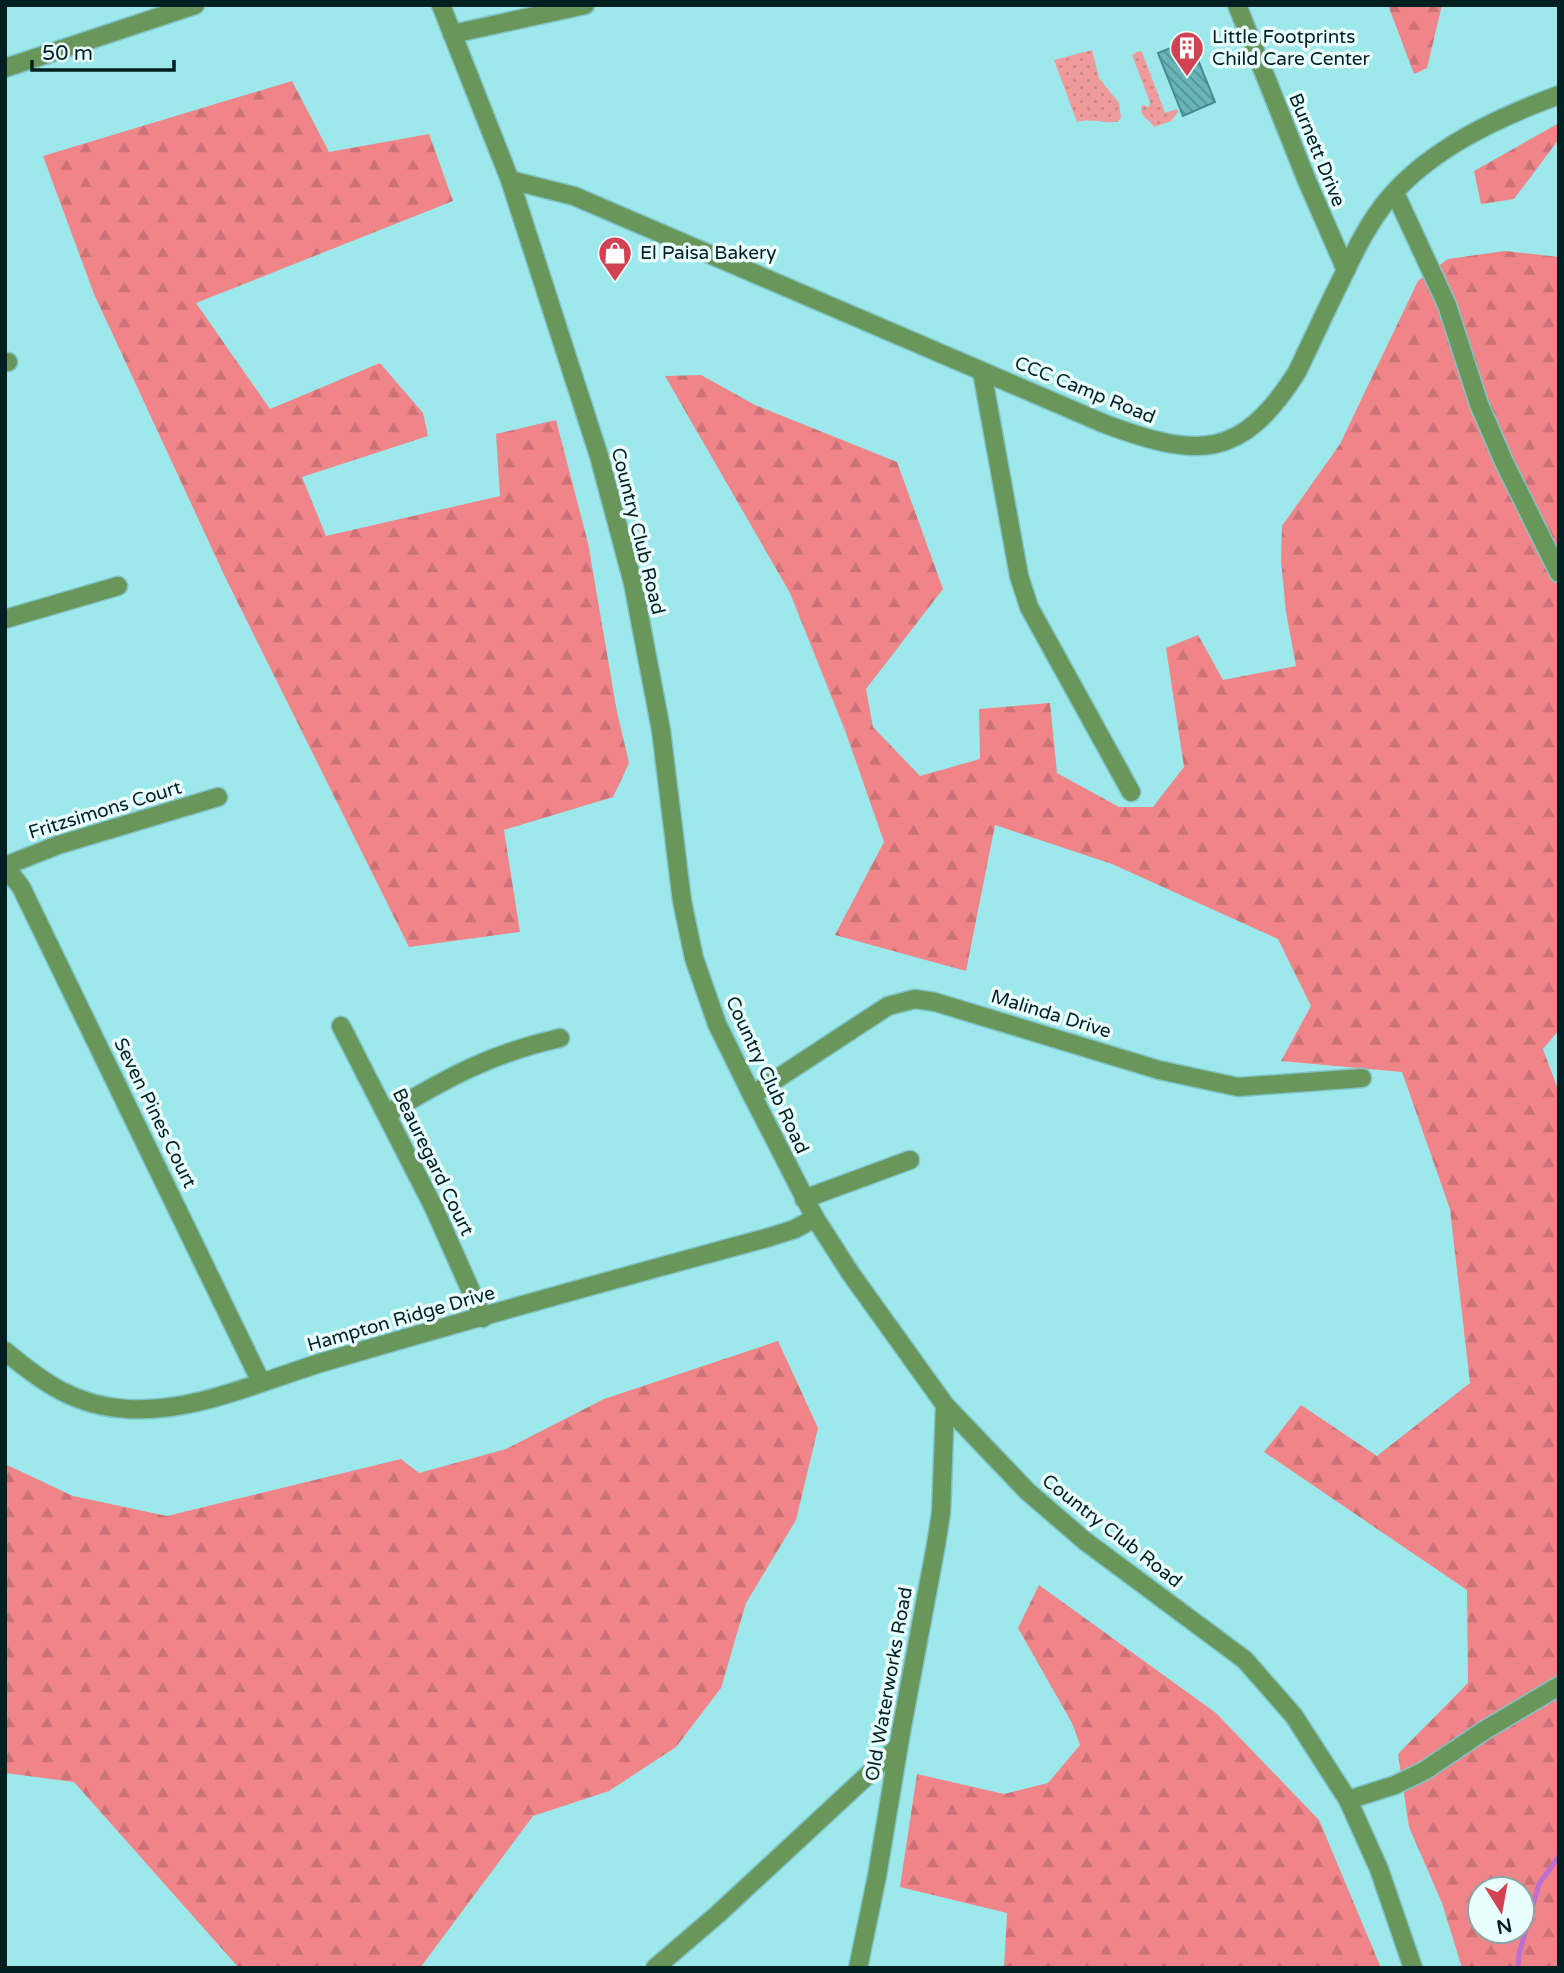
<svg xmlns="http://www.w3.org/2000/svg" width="1564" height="1973" font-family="'Varela Round',sans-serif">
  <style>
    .forest { fill: url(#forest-firs); fill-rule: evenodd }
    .park { fill: url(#park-dots) }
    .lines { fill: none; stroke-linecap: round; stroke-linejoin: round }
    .stream { stroke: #bc6ed2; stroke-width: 5 }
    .building { fill: url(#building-back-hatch); stroke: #408c8f; stroke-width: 2 }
    .minor-casing { stroke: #80c4c6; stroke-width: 21 }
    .minor { stroke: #69965a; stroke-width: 18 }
    .labels { text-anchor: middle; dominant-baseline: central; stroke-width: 7; stroke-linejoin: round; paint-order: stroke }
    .poi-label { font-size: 19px; fill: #001f20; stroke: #e9feff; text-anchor: start }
    .street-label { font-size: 19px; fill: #001f20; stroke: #e9feff }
  </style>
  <defs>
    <pattern id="forest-firs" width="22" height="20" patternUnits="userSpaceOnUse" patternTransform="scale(1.75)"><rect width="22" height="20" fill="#f08589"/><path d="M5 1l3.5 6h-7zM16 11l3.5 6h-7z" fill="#cc7276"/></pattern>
    <pattern id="park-dots" width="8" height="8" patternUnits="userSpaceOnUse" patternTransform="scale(1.75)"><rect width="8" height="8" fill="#ef9b9c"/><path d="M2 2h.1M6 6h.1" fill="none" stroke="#cb8586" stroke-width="1.8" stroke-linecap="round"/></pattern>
    <pattern id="building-back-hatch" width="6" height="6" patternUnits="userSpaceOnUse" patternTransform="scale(1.75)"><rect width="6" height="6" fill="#68b4b6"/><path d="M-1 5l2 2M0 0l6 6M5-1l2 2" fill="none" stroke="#539294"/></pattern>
  </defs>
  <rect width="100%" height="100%" fill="#9ce8ea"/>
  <g class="forest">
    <path d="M1388,5H1442L1427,68L1414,74Z"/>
    <path d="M292,81L329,152L429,134L453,201L196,303L270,409L380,363L423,413L428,436L302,477L326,536L500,496L496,434L556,420L588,543L617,712L629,763L613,797L504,830L520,932L409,947L227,581L94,294L43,156Z"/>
    <path d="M1559,123V139L1514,199L1481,204L1474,171Z"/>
    <path d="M1505,251L1559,257V1030L1543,1049L1559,1092V1968H1462L1442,1903L1409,1827L1398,1754L1468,1683L1467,1590L1264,1452L1301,1405L1377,1456L1470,1383L1450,1209L1402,1072L1281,1061L1311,1006L1278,939L1112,864L995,825L966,971L835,935L884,842L846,733L790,593L665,376L701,375L755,405L897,462L943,589L866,689L873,727L920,776L980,759L979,709L1050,703L1057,773L1119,807H1153L1184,767L1166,648L1198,635L1223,680L1296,666L1286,612L1281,561L1282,526L1340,444L1418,281L1448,259ZM1480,1889H1522V1931H1480Z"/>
    <path d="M778,1341L818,1428L796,1520L746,1603L721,1688L676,1747L609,1791L533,1816L420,1968H239L74,1782L5,1773V1464L73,1496L167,1516L401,1459L419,1473L506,1449L604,1399Z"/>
    <path d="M1039,1585L1216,1713L1319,1820L1381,1968H1004L1007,1913L900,1887L917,1774L1004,1794L1048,1783L1080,1745L1072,1723L1018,1628Z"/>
  </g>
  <g class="park">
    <path d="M1092,50L1099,78L1119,103L1121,118L1117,122C1102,123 1091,118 1077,122L1054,60Z"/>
    <path d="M1139,51L1142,52L1165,113L1177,109L1178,112L1171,121L1154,127C1149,118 1138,117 1142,105L1149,107L1150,102L1132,55Z"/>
  </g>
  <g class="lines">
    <path class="stream" d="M1518,1968L1519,1954L1539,1884L1559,1856"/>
  </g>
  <path class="building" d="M1190,40L1215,102L1183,116L1158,53Z"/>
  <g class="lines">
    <g class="minor-casing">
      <g id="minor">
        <path d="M441,5L510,180L599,456L633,583L661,730L682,901L694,958L717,1024L752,1095L815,1218L851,1274L945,1405L1027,1491L1085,1541L1245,1660L1294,1716L1348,1800L1379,1869L1413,1968"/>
        <path d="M1237,5L1307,181L1346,270"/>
        <path d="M452,34L585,5"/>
        <path d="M5,68L195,5"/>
        <path d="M510,180L574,196L1105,424C1197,458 1241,461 1297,372C1312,341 1326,310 1341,280C1355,251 1369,221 1390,197C1432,148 1499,117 1559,95"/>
        <path d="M1395,193L1447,305L1479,404L1504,462L1559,573"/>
        <path d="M5,362H8"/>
        <path d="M982,372L1019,576L1029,607L1131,792"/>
        <path d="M5,619L118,586"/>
        <path d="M218,797L58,845L5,866L21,887L261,1382"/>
        <path d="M341,1026L434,1208L483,1318"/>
        <path d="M752,1095L888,1006L915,999L935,1002L1159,1070L1238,1087L1362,1078"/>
        <path d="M387,1114C446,1078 492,1053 560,1038"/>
        <path d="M804,1199L910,1160"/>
        <path d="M5,1351C43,1383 76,1406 127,1409C195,1413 263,1380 327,1361C474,1318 622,1277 770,1237L795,1229L815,1218"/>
        <path d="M1348,1800L1395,1785L1424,1771L1485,1730L1559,1686"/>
        <path d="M655,1968L718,1914L898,1747"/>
        <path d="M858,1968L877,1876L901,1732L936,1545L941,1513L945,1405"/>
      </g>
    </g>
    <use href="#minor" class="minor"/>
  </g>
  <defs>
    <g id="building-pin" transform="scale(1.75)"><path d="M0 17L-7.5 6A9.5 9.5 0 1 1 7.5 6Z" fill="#d24252" stroke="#e9feff"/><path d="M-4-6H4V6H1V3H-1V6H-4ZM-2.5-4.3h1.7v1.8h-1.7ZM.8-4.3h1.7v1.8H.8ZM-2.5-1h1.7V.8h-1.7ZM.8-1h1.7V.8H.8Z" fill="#fff"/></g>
    <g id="shop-pin" transform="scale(1.75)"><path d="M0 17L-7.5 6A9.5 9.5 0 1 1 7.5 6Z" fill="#d24252" stroke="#e9feff"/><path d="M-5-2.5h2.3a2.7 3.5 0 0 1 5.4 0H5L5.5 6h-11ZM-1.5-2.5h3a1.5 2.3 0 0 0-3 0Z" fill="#fff"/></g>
  </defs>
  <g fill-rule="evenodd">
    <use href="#building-pin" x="1187" y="48"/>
    <use href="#shop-pin" x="615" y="253"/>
  </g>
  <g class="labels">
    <g class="poi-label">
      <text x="1212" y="37">Little Footprints<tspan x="1212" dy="22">Child Care Center</tspan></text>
      <text x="640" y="253">El Paisa Bakery</text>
    </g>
    <g class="street-label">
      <text transform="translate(1317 150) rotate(68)">Burnett Drive</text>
      <text transform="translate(1085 390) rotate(22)">CCC Camp Road</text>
      <text transform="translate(638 531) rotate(76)">Country Club Road</text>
      <text transform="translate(105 810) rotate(-17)">Fritzsimons Court</text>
      <text transform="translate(1051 1014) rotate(17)">Malinda Drive</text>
      <text transform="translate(767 1075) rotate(65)">Country Club Road</text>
      <text transform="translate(155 1113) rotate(64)">Seven Pines Court</text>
      <text transform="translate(433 1162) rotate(64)">Beauregard Court</text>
      <text transform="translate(401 1319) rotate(-16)">Hampton Ridge Drive</text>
      <text transform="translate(1112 1531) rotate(38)">Country Club Road</text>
      <text transform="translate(889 1684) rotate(-80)">Old Waterworks Road</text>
    </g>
  </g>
  <rect width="1564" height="1973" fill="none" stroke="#001f20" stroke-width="14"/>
  <g transform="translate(1501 1910) rotate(169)"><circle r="33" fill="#e9feff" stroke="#8ca5a6" stroke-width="2"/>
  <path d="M0-5L12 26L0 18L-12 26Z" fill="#d24252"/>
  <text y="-10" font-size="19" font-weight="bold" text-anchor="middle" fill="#001f20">N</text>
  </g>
  <path d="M32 60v10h142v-10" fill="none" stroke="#001f20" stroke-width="3.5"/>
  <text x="42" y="60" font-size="21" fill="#001f20" stroke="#e9feff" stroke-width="5" paint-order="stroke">50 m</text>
</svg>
